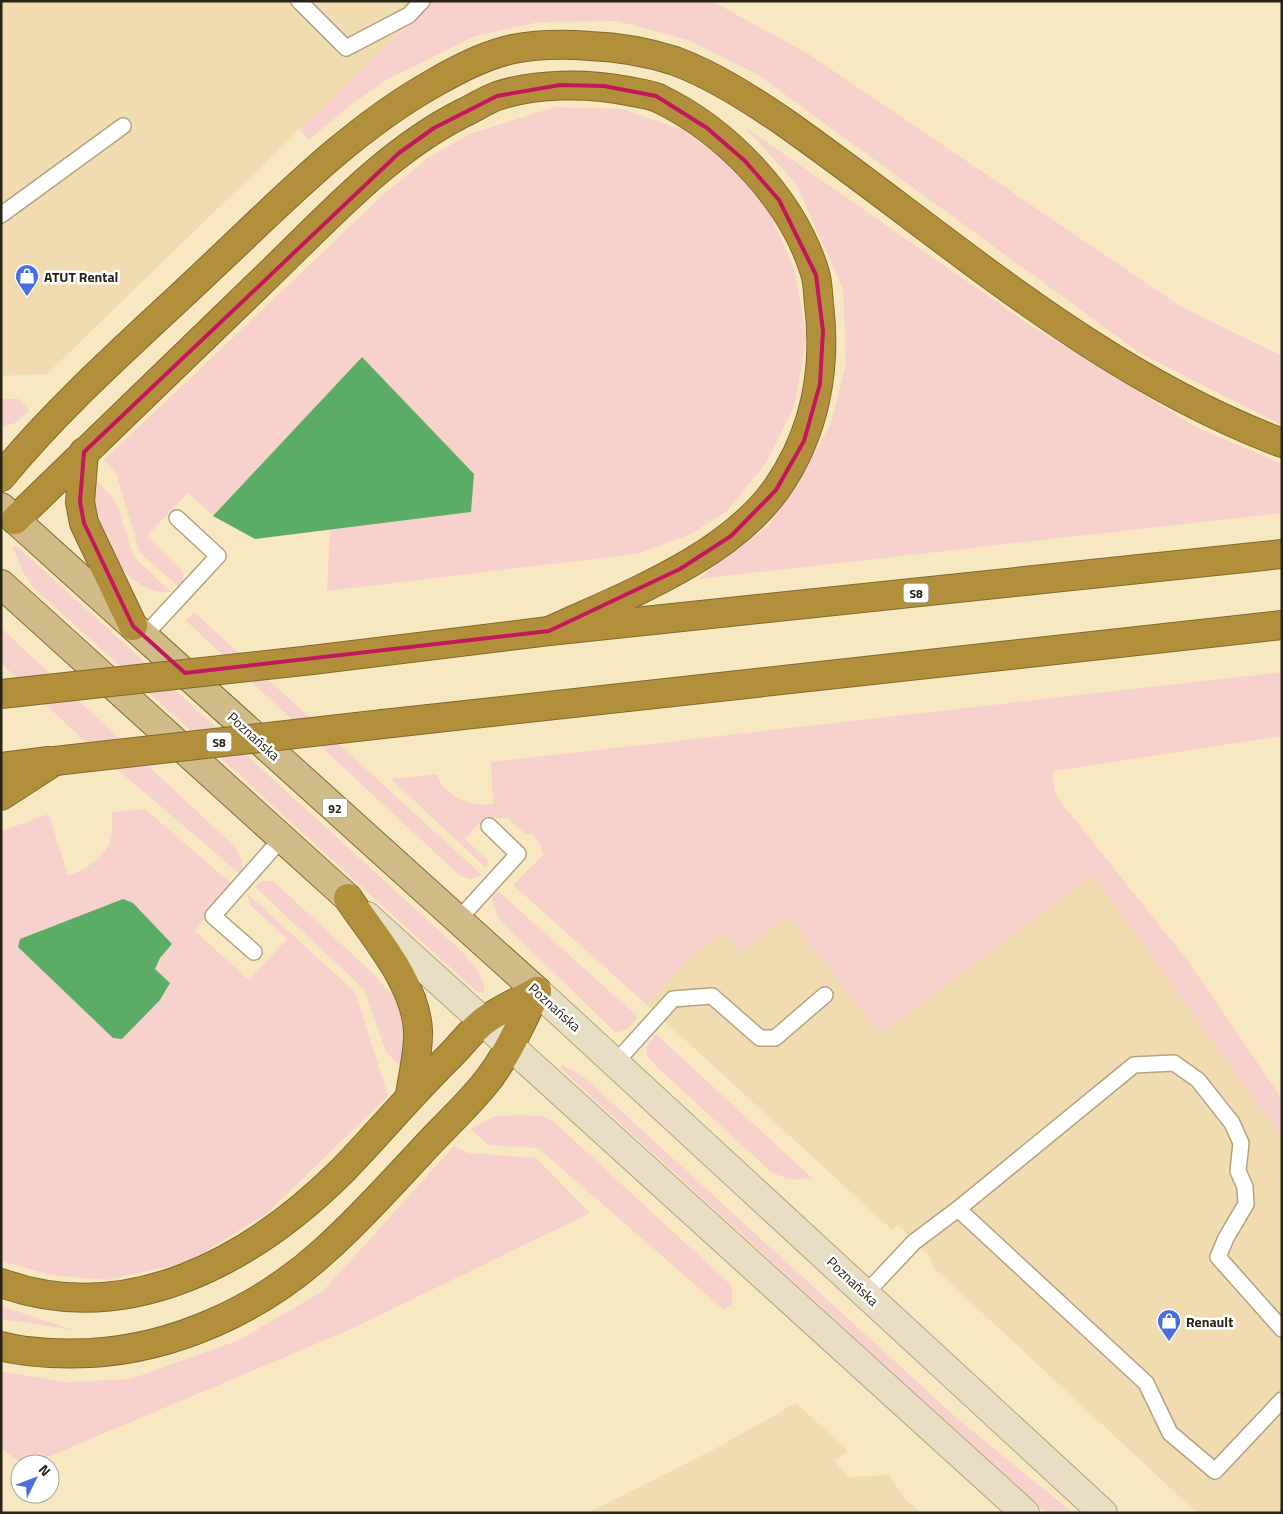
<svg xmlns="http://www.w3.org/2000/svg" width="1283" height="1514" font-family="'Titillium Web',sans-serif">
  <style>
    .built { fill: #f0dcb0 }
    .green { fill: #f7d1cc; fill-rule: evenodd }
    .water { fill: #5bac65 }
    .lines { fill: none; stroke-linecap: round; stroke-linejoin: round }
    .service-casing { stroke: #b3a380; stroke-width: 18 }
    .secondary-casing { stroke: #b3a380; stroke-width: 30 }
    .primary-casing { stroke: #826a2e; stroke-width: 30 }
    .motorway-casing { stroke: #826a2e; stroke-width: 30 }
    .service { stroke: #fff; stroke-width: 15 }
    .secondary { stroke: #e8dec4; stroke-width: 28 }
    .primary { stroke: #d1bc89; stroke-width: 28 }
    .motorway { stroke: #b2903b; stroke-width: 28 }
    .motorway-bridge-casing { stroke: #826a2e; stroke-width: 30; stroke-linecap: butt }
    .motorway-bridge { stroke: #b2903b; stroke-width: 28 }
    .marked { fill: none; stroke: #c2185b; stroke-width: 4; stroke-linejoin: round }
    .labels { text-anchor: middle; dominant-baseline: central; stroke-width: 5; stroke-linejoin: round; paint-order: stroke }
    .shield { fill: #fff; stroke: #69655b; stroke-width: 1 }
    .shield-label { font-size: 12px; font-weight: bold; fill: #292315 }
    .poi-label { font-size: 14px; font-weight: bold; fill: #292315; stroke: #fff; text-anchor: start }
    .street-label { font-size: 14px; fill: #292315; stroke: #fff }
  </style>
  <rect width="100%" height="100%" fill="#f8e8c2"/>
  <g class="built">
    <path d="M1,1H432L47,374L1,376Z"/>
    <path d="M1093,875L1282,1138V1513H1197L933,1267L930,1257L898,1225L892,1230L646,1004L695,953L724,931L740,952L788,916L880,1034Z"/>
    <path d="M796,1403L848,1451L834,1461L849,1477L889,1475L905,1499L922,1513H588L722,1445Z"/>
  </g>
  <g class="green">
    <path d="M432,1H712L810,55L1180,306L1282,356V425L1140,353L757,74L688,40L617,21L539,22L475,36L386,80L348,107L309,140L300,130Z"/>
    <path d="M555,107L622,109L683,130L728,163L767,208L794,268L807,337L794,407L766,463L726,512L689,535L636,554L327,591L330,530L471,512L362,357L213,516L188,493L147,536L181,570C185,577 185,581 179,587L140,553L116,473L104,460L384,194L429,157L470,134Z"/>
    <path d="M745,127L1024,321L1196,427L1282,464V513L698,579L769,525L796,486L831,423L846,365L843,289L796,184Z"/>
    <path d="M1,399H19L30,411L15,423L1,427Z"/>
    <path d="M96,479L116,502L134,557L171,592C123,597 84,521 96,479Z"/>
    <path d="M16,545L457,947C468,958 487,976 484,993L476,991L33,587L23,572L13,548Z"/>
    <path d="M194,612L482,875L470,879L459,875L186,621Z"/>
    <path d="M1,628L235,847L243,864L240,874L90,746L1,663Z"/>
    <path d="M1282,672V736L1054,771L1053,780L1056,796L1191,965L1282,1099V1138L1093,875L880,1034L788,916L740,953L724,932L695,953L646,1004L513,885L543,855L539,842L532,834L524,833L508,818H483L465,839L488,861L486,868L391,779L437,774C444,797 470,807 493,804L491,762Z"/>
    <path d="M145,809L231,883L195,931L249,980L287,939L250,905L247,893L355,992L388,1096L267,1213L189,1262L106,1280L51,1275L1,1261V831L49,814L68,876C99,863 118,848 111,812ZM133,903L160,958L155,970L170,983L160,1000L122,1039Z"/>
    <path d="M262,881H273L378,978L389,993L393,988L405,1030L403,1069L386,1052L364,989L255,887Z"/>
    <path d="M497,890L637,1016C632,1027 626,1032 615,1032L512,932L498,917L492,897Z"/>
    <path d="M656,1034L812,1178C796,1181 784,1180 769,1170L658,1068L647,1056L646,1047Z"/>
    <path d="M563,1065L585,1078L960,1421L1073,1513H1046L560,1068Z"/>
    <path d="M521,1115L541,1116L553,1121L732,1286V1304L724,1310L538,1148L488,1145L471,1129L495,1116Z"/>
    <path d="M454,1146L469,1153L536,1158L590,1213L349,1330L31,1464H22L1,1448V1371L65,1382L131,1379L239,1340L323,1291Z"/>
    <path d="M1,1306L74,1330L1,1319Z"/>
  </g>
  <g class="water">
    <path d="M362,357L474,474L471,512L255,539L213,516Z"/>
    <path d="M123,899L133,903L172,944L160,958L155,969L170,983L160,1000L122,1039L113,1038L18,947L20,939Z"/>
  </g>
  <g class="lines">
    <g class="service-casing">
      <g id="service">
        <path d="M299,1L346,48L409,15L422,1"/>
        <path d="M1,215L123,126"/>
        <path d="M144,636L218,556L177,518"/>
        <path d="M458,920L518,854L489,826"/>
        <path d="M254,952L213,916L282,838"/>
        <path d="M616,1062L673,999L712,996L760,1038H775L825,995"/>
        <path d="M958,1209L1134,1065L1174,1063L1198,1080L1232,1123L1241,1143L1238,1171L1245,1187L1246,1204L1226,1238L1218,1257L1282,1329"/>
        <path d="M866,1293L914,1242L958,1209L1146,1383L1170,1433L1215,1471L1282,1400"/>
      </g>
    </g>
    <g class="secondary-casing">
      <g id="secondary">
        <path d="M367,916L1025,1513"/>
        <path d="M537,991L1103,1513"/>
      </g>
    </g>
    <g class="primary-casing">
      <g id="primary">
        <path d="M1,507L537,991"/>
        <path d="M1,584L348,898"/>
      </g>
    </g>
    <g class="motorway-casing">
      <g id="motorway">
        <path d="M84,452L80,502L84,523L133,626"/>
        <path d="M1,477C66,398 144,332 217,262C285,198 352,129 434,83C458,69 485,55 513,49C539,44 564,44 590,46C619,47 647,52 675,61C713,75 750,99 784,122C945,235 1095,373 1282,443"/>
        <path d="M15,520C97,440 179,361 261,282C324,222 384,153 463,113C474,108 486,100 497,96C537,83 587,83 628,91C638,93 649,94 658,98C727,131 793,200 815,273C818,283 818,294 819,304C827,369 815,433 777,488C728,558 625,596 549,631"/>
        <path d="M312,660L549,631L1282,554"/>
        <path d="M383,724L1282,625"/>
        <path d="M1,767L49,761"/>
        <path d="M1,796L55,761"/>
        <path d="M348,898C374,937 415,982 418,1030C419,1051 413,1074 410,1095"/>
        <path d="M1,1283C128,1329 252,1260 341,1172C378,1134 412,1093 450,1056C461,1045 472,1030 484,1021C500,1009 520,1001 537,991"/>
        <path d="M1,1346C29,1354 63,1354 91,1353C176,1348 260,1309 323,1252C358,1221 389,1186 421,1152C441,1130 464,1109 483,1086C506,1059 521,1023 537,991"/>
      </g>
    </g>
    <use href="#service" class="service"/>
    <use href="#secondary" class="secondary"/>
    <use href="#primary" class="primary"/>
    <use href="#motorway" class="motorway"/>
    <g class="motorway-bridge-casing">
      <g id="motorway-bridge">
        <path d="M1,694L312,660"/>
        <path d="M55,761L383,724"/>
      </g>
    </g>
    <use href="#motorway-bridge" class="motorway-bridge"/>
  </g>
  <path class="marked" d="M560,85L604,86L656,96L707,128L745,161L779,200L816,275L823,331L820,384L804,441L776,490L731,536L680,569L549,631L185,673L133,626L84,523L80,502L84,452L399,153L434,128L497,96Z"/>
  <defs>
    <g id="shop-pin" transform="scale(1.25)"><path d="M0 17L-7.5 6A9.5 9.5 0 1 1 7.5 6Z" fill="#486fe2" stroke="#fff"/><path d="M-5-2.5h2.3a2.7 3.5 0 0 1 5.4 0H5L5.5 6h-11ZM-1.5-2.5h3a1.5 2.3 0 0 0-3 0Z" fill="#fff"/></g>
  </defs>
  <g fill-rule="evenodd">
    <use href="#shop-pin" x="27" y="276"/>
    <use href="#shop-pin" x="1169" y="1321"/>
  </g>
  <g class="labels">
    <g class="shield">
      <rect x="903.5" y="583.5" width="25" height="19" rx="4"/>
      <rect x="206.5" y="732.5" width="25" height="19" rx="4"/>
      <rect x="322.5" y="798.5" width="25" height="19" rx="4"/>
    </g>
    <g class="shield-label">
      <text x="916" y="593">S8</text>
      <text x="219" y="742">S8</text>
      <text x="335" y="808">92</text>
    </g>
    <g class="poi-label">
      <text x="44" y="276">ATUT Rental</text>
      <text x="1186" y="1321">Renault</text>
    </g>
    <g class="street-label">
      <text transform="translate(254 736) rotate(42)">Poznańska</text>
      <text transform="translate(555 1007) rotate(42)">Poznańska</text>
      <text transform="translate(853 1281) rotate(43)">Poznańska</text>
    </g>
  </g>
  <rect width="1283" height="1514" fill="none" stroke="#292315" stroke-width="5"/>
  <g transform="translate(35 1479) rotate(48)"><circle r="24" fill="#ffffff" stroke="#a9a7a1"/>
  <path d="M0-4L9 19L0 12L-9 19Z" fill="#486fe2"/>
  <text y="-8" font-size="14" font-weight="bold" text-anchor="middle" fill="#292315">N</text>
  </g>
</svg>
